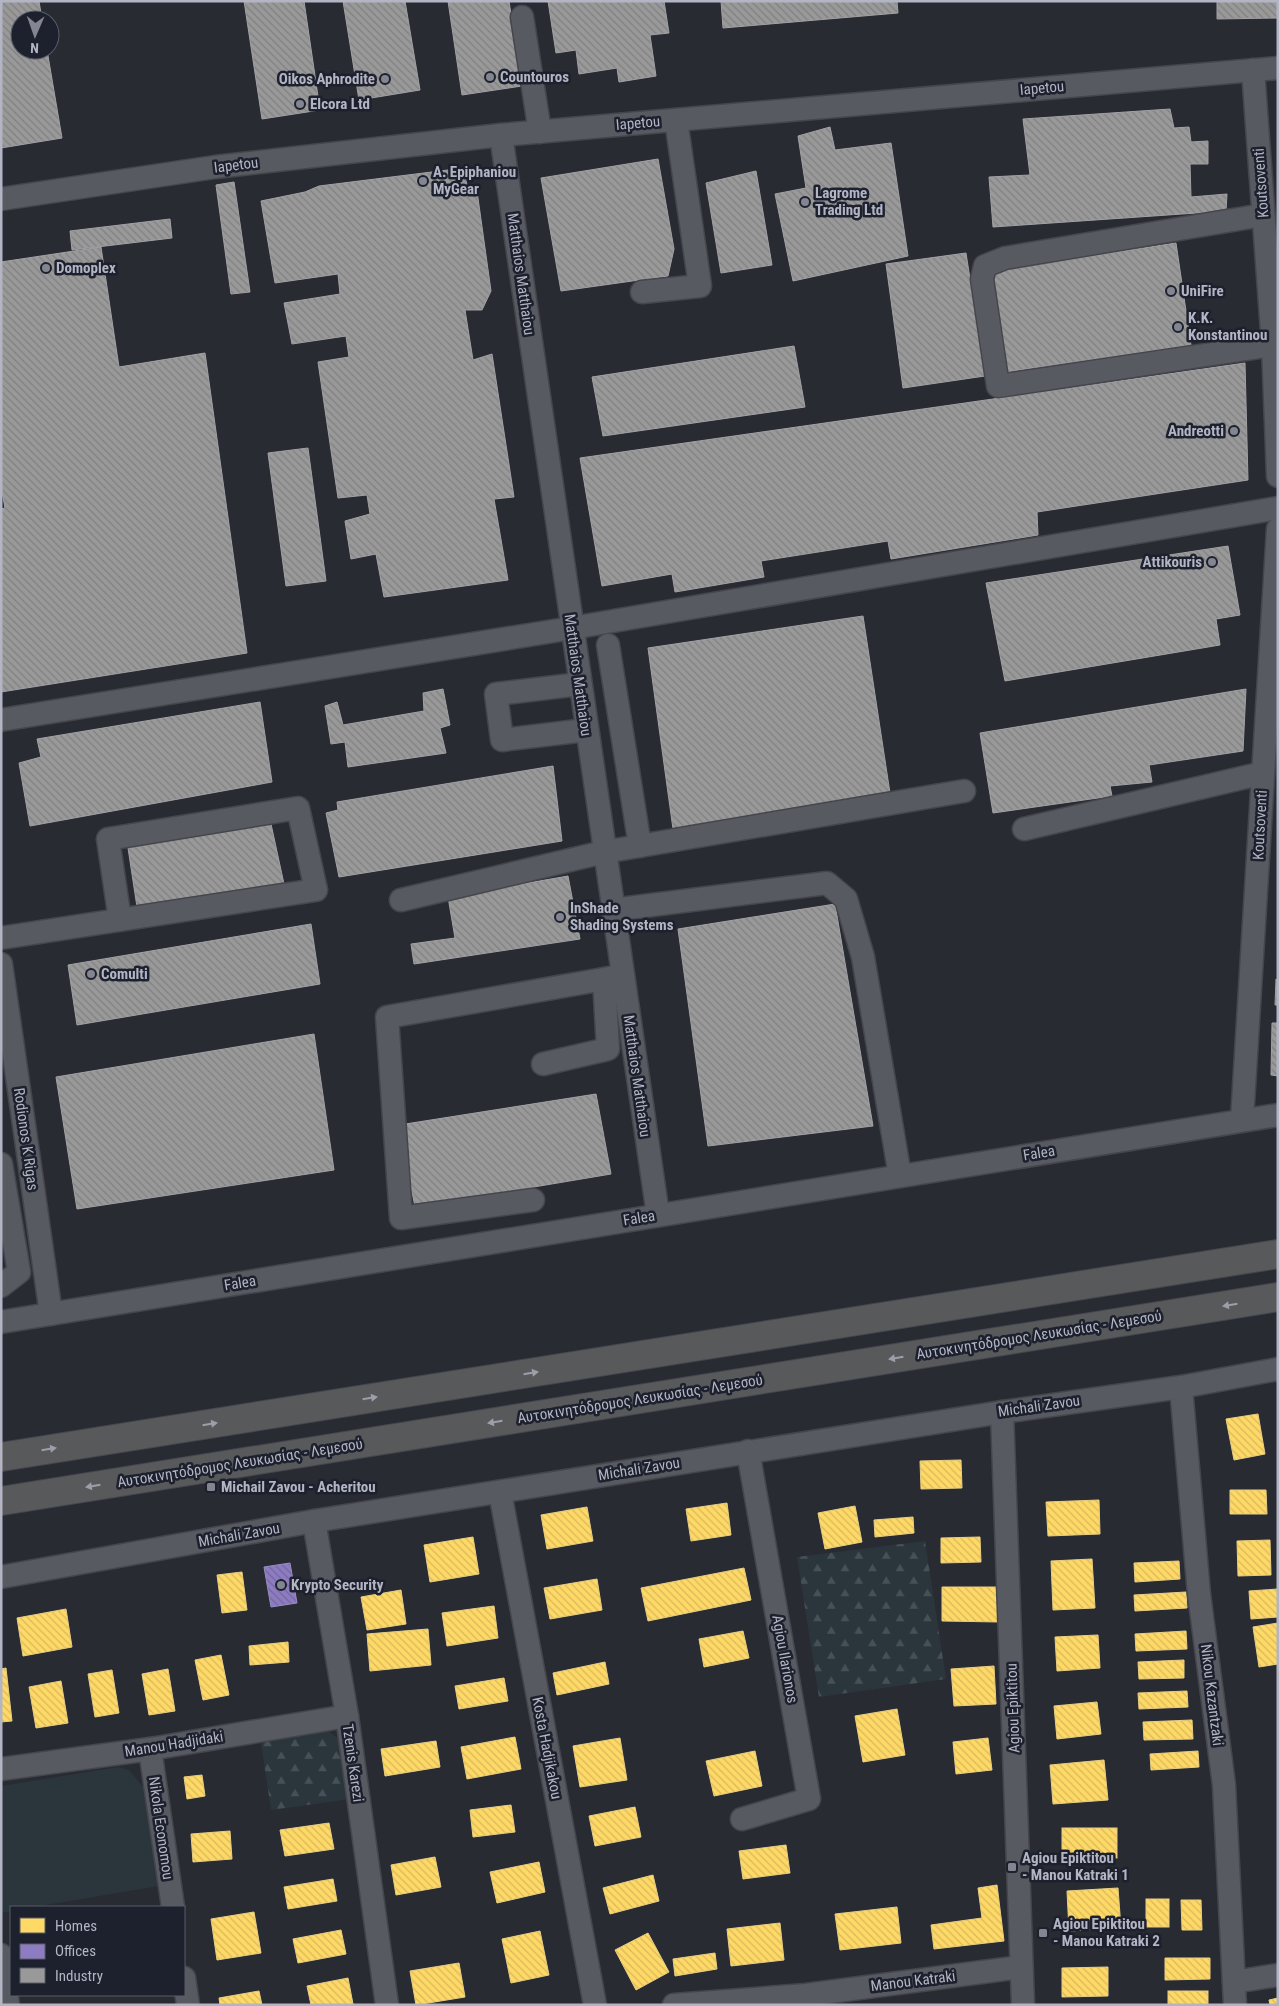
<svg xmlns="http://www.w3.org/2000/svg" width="1279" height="2006" font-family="'Roboto Condensed',sans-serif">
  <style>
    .green { fill: #2a363c }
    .forest { fill: url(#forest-firs) }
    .homes { fill: url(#homes-back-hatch); stroke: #e8ce82 }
    .offices { fill: url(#offices-back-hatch); stroke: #998dc3 }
    .industry { fill: url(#industry-back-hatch); stroke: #a1a1a6 }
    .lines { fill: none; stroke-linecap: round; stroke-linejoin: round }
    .minor-casing { stroke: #45464d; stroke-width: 25 }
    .highway-casing { stroke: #45474f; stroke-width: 30 }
    .minor { stroke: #585a61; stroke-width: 22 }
    .highway { stroke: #58595b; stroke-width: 28 }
    .oneway { fill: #9c9eaa }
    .poi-dot { fill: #838591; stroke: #1d202d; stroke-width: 2 }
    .labels { text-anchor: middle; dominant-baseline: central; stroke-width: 5; stroke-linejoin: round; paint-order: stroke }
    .poi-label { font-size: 15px; font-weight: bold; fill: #b3b5c4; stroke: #1d202d; text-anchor: start }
    .street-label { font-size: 15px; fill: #b3b5c4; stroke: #1d202d }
  </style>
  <defs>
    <pattern id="forest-firs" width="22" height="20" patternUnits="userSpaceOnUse" patternTransform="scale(1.25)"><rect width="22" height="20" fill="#2a363c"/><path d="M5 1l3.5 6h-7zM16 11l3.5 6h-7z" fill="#465157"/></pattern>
    <pattern id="homes-back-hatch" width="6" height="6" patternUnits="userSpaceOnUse" patternTransform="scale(1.25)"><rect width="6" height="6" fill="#ffd966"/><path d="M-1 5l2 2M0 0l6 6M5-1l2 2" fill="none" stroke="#d7b85d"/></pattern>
    <pattern id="offices-back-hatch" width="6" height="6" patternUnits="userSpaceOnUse" patternTransform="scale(1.25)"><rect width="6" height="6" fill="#8e7cc3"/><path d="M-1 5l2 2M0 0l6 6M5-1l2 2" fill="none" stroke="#74679a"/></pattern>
    <pattern id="industry-back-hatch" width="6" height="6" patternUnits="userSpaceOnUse" patternTransform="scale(1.25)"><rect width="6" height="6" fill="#999"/><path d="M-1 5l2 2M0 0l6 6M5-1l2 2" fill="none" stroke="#808082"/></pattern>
  </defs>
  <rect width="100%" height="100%" fill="#292b33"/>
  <path class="green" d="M118,1767L129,1770L144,1788L159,1886L34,1907H11V1911L1,1913V1786Z"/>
  <g class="forest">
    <path d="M925,1541L946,1679L819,1697L797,1557Z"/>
    <path d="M323,1728L339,1739L345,1750L351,1799L271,1810L260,1736Z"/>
  </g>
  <g class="homes">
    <path d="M1258,1414L1265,1454L1234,1460L1226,1419Z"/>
    <path d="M961,1460L962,1488L921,1489L920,1461Z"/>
    <path d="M1230,1490H1266L1267,1514H1230Z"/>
    <path d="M1099,1500L1100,1534L1048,1536L1046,1502Z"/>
    <path d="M727,1503L731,1535L691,1541L686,1509Z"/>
    <path d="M855,1506L862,1542L825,1549L818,1513Z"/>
    <path d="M587,1507L593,1541L547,1549L541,1515Z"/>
    <path d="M913,1517L914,1533L875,1537L874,1520Z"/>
    <path d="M473,1537L479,1574L430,1582L424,1545Z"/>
    <path d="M980,1537L981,1562L941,1563V1538Z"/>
    <path d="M1270,1540L1271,1575L1238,1576L1237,1541Z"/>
    <path d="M1092,1559L1095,1608L1053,1610L1051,1561Z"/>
    <path d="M1179,1561L1180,1579L1135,1582L1134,1563Z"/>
    <path d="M744,1568L751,1600L648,1621L641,1588Z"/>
    <path d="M242,1572L247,1610L222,1613L217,1575Z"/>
    <path d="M597,1579L602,1610L550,1619L544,1588Z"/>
    <path d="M942,1587H999V1622L942,1621Z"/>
    <path d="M1278,1589V1617L1251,1619L1249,1591Z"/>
    <path d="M401,1590L406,1624L367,1630L361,1597Z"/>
    <path d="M1186,1592L1187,1608L1135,1611L1134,1595Z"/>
    <path d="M494,1606L498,1638L447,1646L442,1613Z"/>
    <path d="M66,1609L72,1647L23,1656L17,1618Z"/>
    <path d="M1278,1623V1664L1259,1667L1253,1627Z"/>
    <path d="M428,1629L431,1665L370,1671L367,1634Z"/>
    <path d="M743,1631L749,1658L704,1667L699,1639Z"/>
    <path d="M1186,1631L1187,1649L1136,1651L1135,1634Z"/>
    <path d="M1098,1635L1100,1668L1057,1671L1055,1637Z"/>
    <path d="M288,1642L289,1662L250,1665L249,1646Z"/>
    <path d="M221,1655L229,1695L203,1700L195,1660Z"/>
    <path d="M1184,1660V1678L1139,1679L1138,1662Z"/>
    <path d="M605,1662L609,1684L557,1695L553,1673Z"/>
    <path d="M994,1666L996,1704L954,1706L951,1669Z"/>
    <path d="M6,1668L12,1721L1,1722V1669Z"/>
    <path d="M168,1669L175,1711L149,1715L142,1674Z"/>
    <path d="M112,1670L119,1713L95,1717L88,1674Z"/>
    <path d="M504,1678L508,1701L459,1709L455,1686Z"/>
    <path d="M61,1681L68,1723L36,1728L29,1687Z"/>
    <path d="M1187,1691L1188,1707L1139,1709L1138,1693Z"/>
    <path d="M1097,1702L1101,1734L1057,1739L1054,1706Z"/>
    <path d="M897,1709L905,1755L863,1762L855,1716Z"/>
    <path d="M1192,1720L1193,1739L1144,1740L1143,1722Z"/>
    <path d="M515,1737L521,1769L467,1779L461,1747Z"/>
    <path d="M620,1738L627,1780L580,1787L573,1746Z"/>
    <path d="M988,1738L992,1770L956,1774L953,1742Z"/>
    <path d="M436,1741L440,1767L385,1776L381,1749Z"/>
    <path d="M755,1751L762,1786L714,1796L706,1761Z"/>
    <path d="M1198,1751L1199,1767L1151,1770L1150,1754Z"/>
    <path d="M1104,1760L1108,1800L1053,1804L1050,1765Z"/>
    <path d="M202,1775L205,1796L187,1799L184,1777Z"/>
    <path d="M511,1805L515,1832L473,1837L470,1810Z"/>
    <path d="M635,1807L641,1837L595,1846L589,1816Z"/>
    <path d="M329,1823L334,1849L285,1856L280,1830Z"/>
    <rect x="1062" y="1828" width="55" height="30"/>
    <path d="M230,1831L232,1859L193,1862L191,1834Z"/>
    <path d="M786,1845L790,1873L743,1879L739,1851Z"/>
    <path d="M435,1857L441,1887L396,1895L391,1865Z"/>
    <path d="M539,1862L545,1892L497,1903L490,1872Z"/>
    <path d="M653,1875L659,1901L610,1914L603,1888Z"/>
    <path d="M333,1879L337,1901L288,1909L284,1887Z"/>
    <path d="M997,1885L1004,1941L934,1949L931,1925L982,1918L978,1888Z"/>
    <path d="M1118,1888L1121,1928L1069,1931L1067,1891Z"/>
    <rect x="1146" y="1899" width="23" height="28"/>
    <path d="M1181,1900H1201L1202,1930H1182Z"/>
    <path d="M897,1907L901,1943L840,1950L835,1914Z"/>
    <path d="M254,1912L261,1953L217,1960L211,1919Z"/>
    <path d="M780,1923L784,1960L731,1966L727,1929Z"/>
    <path d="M341,1930L346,1954L298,1963L293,1939Z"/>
    <path d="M540,1931L549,1975L511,1983L502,1939Z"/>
    <path d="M648,1933L669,1972L636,1990L615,1950Z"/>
    <path d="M715,1953L717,1969L675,1976L673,1959Z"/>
    <path d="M1165,1958H1210V1979L1165,1980Z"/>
    <path d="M459,1963L465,1997L416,2005L410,1971Z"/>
    <path d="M1108,1967V1996L1062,1997V1968Z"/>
    <path d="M348,1978L353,2004L311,2005L307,1986Z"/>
    <path d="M259,1991L262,2005H220L219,1998Z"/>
    <rect x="1168" y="1991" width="40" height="14"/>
    <path d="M1278,1998V2005H1270L1269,2000Z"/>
  </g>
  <path class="offices" d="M290,1563L297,1603L271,1607L264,1567Z"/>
  <g class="industry">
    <path d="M1,1H39L42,20H20V50H47L62,138L1,148Z"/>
    <path d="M244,1H304L320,110L262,119Z"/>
    <path d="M343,1H405L420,90L359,100Z"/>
    <path d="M448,1H509L522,86L462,95Z"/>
    <path d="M548,1H664L669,33L650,35L656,76L619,82L617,68L579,74L576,50L556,53Z"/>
    <path d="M721,1H897L898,13L723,28Z"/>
    <path d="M1217,1H1278V18L1217,19Z"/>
    <path d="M1170,109L1174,128L1189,127L1191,142L1208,141V164H1190L1191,197L1227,194L1226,211L993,227L989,177L1030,175L1023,119Z"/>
    <path d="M830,127L835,150L891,143L908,256L793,281L775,194L806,188L798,136Z"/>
    <path d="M658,159L674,249L668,276L561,291L541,178Z"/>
    <path d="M464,168L468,192L477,191L491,291L482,310H465L473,360L492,354L514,497L494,499L508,580L384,597L376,554L351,559L345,521L370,514L367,495L338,498L318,362L349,357L346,336L292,344L284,303L340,294L338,274L275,283L261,201L305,192L319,186Z"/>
    <path d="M756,171L772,265L721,273L706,183Z"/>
    <path d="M234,182L250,292L231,294L216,185Z"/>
    <path d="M170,219L172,238L72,250L70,231Z"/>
    <path d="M1176,243L1191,345L1006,372L992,271Z"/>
    <path d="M101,247L119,367L205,353L247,653L1,692V509L5,508L1,486V262Z"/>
    <path d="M966,253L985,376L903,388L886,264Z"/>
    <path d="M794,346L805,407L603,436L592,377Z"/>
    <path d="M1245,363L1248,480L1037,512L1038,535L891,559L888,541L761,561L764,577L675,592L672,574L602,586L580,458Z"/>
    <path d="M308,448L326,581L286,586L268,453Z"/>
    <path d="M1228,546L1240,615L1216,619L1220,645L1005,681L986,583Z"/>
    <path d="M863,616L890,793L673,829L648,648Z"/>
    <path d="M443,689L450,725L440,728L446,753L348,767L345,742L331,744L325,706L337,702L343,725L424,711L423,693Z"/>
    <path d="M1246,689L1243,751L1149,765L1152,782L1110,786L1112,796L993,813L980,733Z"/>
    <path d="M260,702L272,782L30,826L19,763L41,757L37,739Z"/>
    <path d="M553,766L562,841L339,877L326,813L338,810L337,802Z"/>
    <path d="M271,824L284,884L137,907L128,848Z"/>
    <path d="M568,876L580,939L414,964L411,944L455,938L448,897Z"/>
    <path d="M835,904L873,1126L708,1146L678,929Z"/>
    <path d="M311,924L320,984L77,1025L68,965Z"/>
    <path d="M1276,979L1278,980V1005H1275Z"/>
    <path d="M1272,1023H1278V1076L1271,1075Z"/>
    <path d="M314,1034L334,1170L77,1209L56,1077Z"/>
    <path d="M596,1094L611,1174L415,1207L399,1125Z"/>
  </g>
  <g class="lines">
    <g class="minor-casing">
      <g id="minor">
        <path d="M522,17L540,132"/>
        <path d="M1253,70L1273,345L1278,476"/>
        <path d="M501,135L658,1215"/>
        <path d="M1,199L215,167L501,135L1278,68"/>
        <path d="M1263,215L1005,258L985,266L982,279L998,386L1273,345"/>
        <path d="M642,292L700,286L676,120"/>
        <path d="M608,645L640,846"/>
        <path d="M580,684L496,694L502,740L586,730"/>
        <path d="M1,720L572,628L1278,508"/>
        <path d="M1024,829L1263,773"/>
        <path d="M401,900L604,852L964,791"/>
        <path d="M612,910L827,883L846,899L863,957L900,1176"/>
        <path d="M1,938L316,890L298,808L108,839L120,920"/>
        <path d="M1,964L51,1314"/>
        <path d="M543,1064L608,1049L604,979L619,976"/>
        <path d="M1242,1120L1278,529"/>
        <path d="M1,1164L19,1272L1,1286"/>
        <path d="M533,1200L401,1218L387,1017L604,979"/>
        <path d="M1,1322L1278,1115"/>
        <path d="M1181,1387L1199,1594L1224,1785L1235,2005"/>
        <path d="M1002,1412L1023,2005"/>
        <path d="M500,1492L595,2005"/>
        <path d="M314,1521L347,1716L387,2005"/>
        <path d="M1,1577L314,1521L1002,1412L1181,1387L1278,1369"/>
        <path d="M150,1749L173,1907"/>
        <path d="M1,1769L150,1749L347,1716"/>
        <path d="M742,1819L809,1799L748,1451"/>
        <path d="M1,1955L8,2005"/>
        <path d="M184,1978L188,2005"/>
        <path d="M1234,1982L1278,1975"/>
        <path d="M674,2005L806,1995L1021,1967"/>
      </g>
    </g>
    <g class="highway-casing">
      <g id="highway">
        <path d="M1,1457L1278,1254"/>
        <path d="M1,1501L1278,1297"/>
      </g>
    </g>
    <use href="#minor" class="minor"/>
    <use href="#highway" class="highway"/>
  </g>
  <defs><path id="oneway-solid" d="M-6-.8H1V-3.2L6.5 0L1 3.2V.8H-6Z" transform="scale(1.25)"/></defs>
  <g class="oneway">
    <use href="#oneway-solid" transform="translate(1230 1305) rotate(171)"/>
    <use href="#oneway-solid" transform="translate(896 1358) rotate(171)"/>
    <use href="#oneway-solid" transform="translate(531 1373) rotate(-9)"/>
    <use href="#oneway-solid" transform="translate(370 1398) rotate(-9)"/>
    <use href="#oneway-solid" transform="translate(495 1422) rotate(171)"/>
    <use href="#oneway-solid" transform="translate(210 1424) rotate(-9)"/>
    <use href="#oneway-solid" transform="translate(49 1449) rotate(-9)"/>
    <use href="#oneway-solid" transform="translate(93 1486) rotate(171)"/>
  </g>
  <g class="poi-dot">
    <circle cx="490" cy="77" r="5"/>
    <circle cx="385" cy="79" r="5"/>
    <circle cx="300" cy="104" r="5"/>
    <circle cx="423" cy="181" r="5"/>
    <circle cx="805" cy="202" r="5"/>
    <circle cx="46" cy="268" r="5"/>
    <circle cx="1171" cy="291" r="5"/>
    <circle cx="1178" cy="327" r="5"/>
    <circle cx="1234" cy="431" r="5"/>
    <circle cx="1212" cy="562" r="5"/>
    <circle cx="560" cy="917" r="5"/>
    <circle cx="91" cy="974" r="5"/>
    <rect x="206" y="1482" width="10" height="10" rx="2.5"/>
    <circle cx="281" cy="1585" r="5"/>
    <rect x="1007" y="1862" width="10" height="10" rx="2.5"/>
    <rect x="1038" y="1928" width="10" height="10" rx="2.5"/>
  </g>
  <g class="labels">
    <g class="poi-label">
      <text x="500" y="77">Countouros</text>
      <text x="375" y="79" text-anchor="end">Oikos Aphrodite</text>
      <text x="310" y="104">Elcora Ltd</text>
      <text x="433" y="172">A. Epiphaniou<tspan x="433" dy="17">MyGear</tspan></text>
      <text x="815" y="193">Lagrome<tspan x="815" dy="17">Trading Ltd</tspan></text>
      <text x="56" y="268">Domoplex</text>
      <text x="1181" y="291">UniFire</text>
      <text x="1188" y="318">K.K.<tspan x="1188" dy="17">Konstantinou</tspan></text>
      <text x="1224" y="431" text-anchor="end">Andreotti</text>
      <text x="1202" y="562" text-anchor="end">Attikouris</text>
      <text x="570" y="908">InShade<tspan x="570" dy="17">Shading Systems</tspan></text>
      <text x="101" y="974">Comulti</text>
      <text x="221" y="1487">Michail Zavou - Acheritou</text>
      <text x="291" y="1585">Krypto Security</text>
      <text x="1022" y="1858">Agiou Epiktitou<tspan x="1022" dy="17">- Manou Katraki 1</tspan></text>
      <text x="1053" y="1924">Agiou Epiktitou<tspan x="1053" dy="17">- Manou Katraki 2</tspan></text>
    </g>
    <g class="street-label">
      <text transform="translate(1042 88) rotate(-5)">Iapetou</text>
      <text transform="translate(638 123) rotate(-5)">Iapetou</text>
      <text transform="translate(236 165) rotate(-7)">Iapetou</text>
      <text transform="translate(1261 183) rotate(-94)">Koutsoventi</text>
      <text transform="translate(521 274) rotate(82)">Matthaios Matthaiou</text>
      <text transform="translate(578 675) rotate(82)">Matthaios Matthaiou</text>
      <text transform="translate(1260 825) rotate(-87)">Koutsoventi</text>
      <text transform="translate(637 1076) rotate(82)">Matthaios Matthaiou</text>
      <text transform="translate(26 1139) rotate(82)">Rodionos K Rigas</text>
      <text transform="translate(1039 1153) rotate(-9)">Falea</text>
      <text transform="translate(639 1218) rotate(-9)">Falea</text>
      <text transform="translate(240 1283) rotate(-9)">Falea</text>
      <text transform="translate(1039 1335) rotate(-9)">Αυτοκινητόδρομος Λευκωσίας - Λεμεσού</text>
      <text transform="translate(640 1399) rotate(-9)">Αυτοκινητόδρομος Λευκωσίας - Λεμεσού</text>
      <text transform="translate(1039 1406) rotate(-8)">Michali Zavou</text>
      <text transform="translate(240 1463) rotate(-9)">Αυτοκινητόδρομος Λευκωσίας - Λεμεσού</text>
      <text transform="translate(639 1469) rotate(-9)">Michali Zavou</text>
      <text transform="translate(239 1535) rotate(-10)">Michali Zavou</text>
      <text transform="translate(785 1659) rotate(80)">Agiou Ilarionos</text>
      <text transform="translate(1212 1695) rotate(83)">Nikou Kazantzaki</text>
      <text transform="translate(1013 1708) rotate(-92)">Agiou Epiktitou</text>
      <text transform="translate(174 1744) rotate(-9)">Manou Hadjidaki</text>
      <text transform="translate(547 1748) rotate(79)">Kosta Hadjikakou</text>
      <text transform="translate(353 1763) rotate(82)">Tzenis Karezi</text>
      <text transform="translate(161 1828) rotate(82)">Nikola Economou</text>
      <text transform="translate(913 1981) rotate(-7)">Manou Katraki</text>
    </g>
  </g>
  <rect width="1279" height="2006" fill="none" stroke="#b3b5c4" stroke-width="5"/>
  <rect x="10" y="1906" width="175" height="90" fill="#1d202d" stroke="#595c69"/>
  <rect x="20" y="1918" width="25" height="15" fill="#ffd966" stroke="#595c69"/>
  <text x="55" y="1931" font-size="15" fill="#b3b5c4">Homes</text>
  <rect x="20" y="1944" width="25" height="15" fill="#8e7cc3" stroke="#595c69"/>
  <text x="55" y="1956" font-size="15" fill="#b3b5c4">Offices</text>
  <rect x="20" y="1968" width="25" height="15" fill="#999999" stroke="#595c69"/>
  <text x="55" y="1981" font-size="15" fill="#b3b5c4">Industry</text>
  <g transform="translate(35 35) rotate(182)"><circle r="24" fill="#1d202d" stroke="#595c69"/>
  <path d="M0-4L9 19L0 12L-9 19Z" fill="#838591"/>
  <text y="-8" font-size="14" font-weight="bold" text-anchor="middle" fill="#b3b5c4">N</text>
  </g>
</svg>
